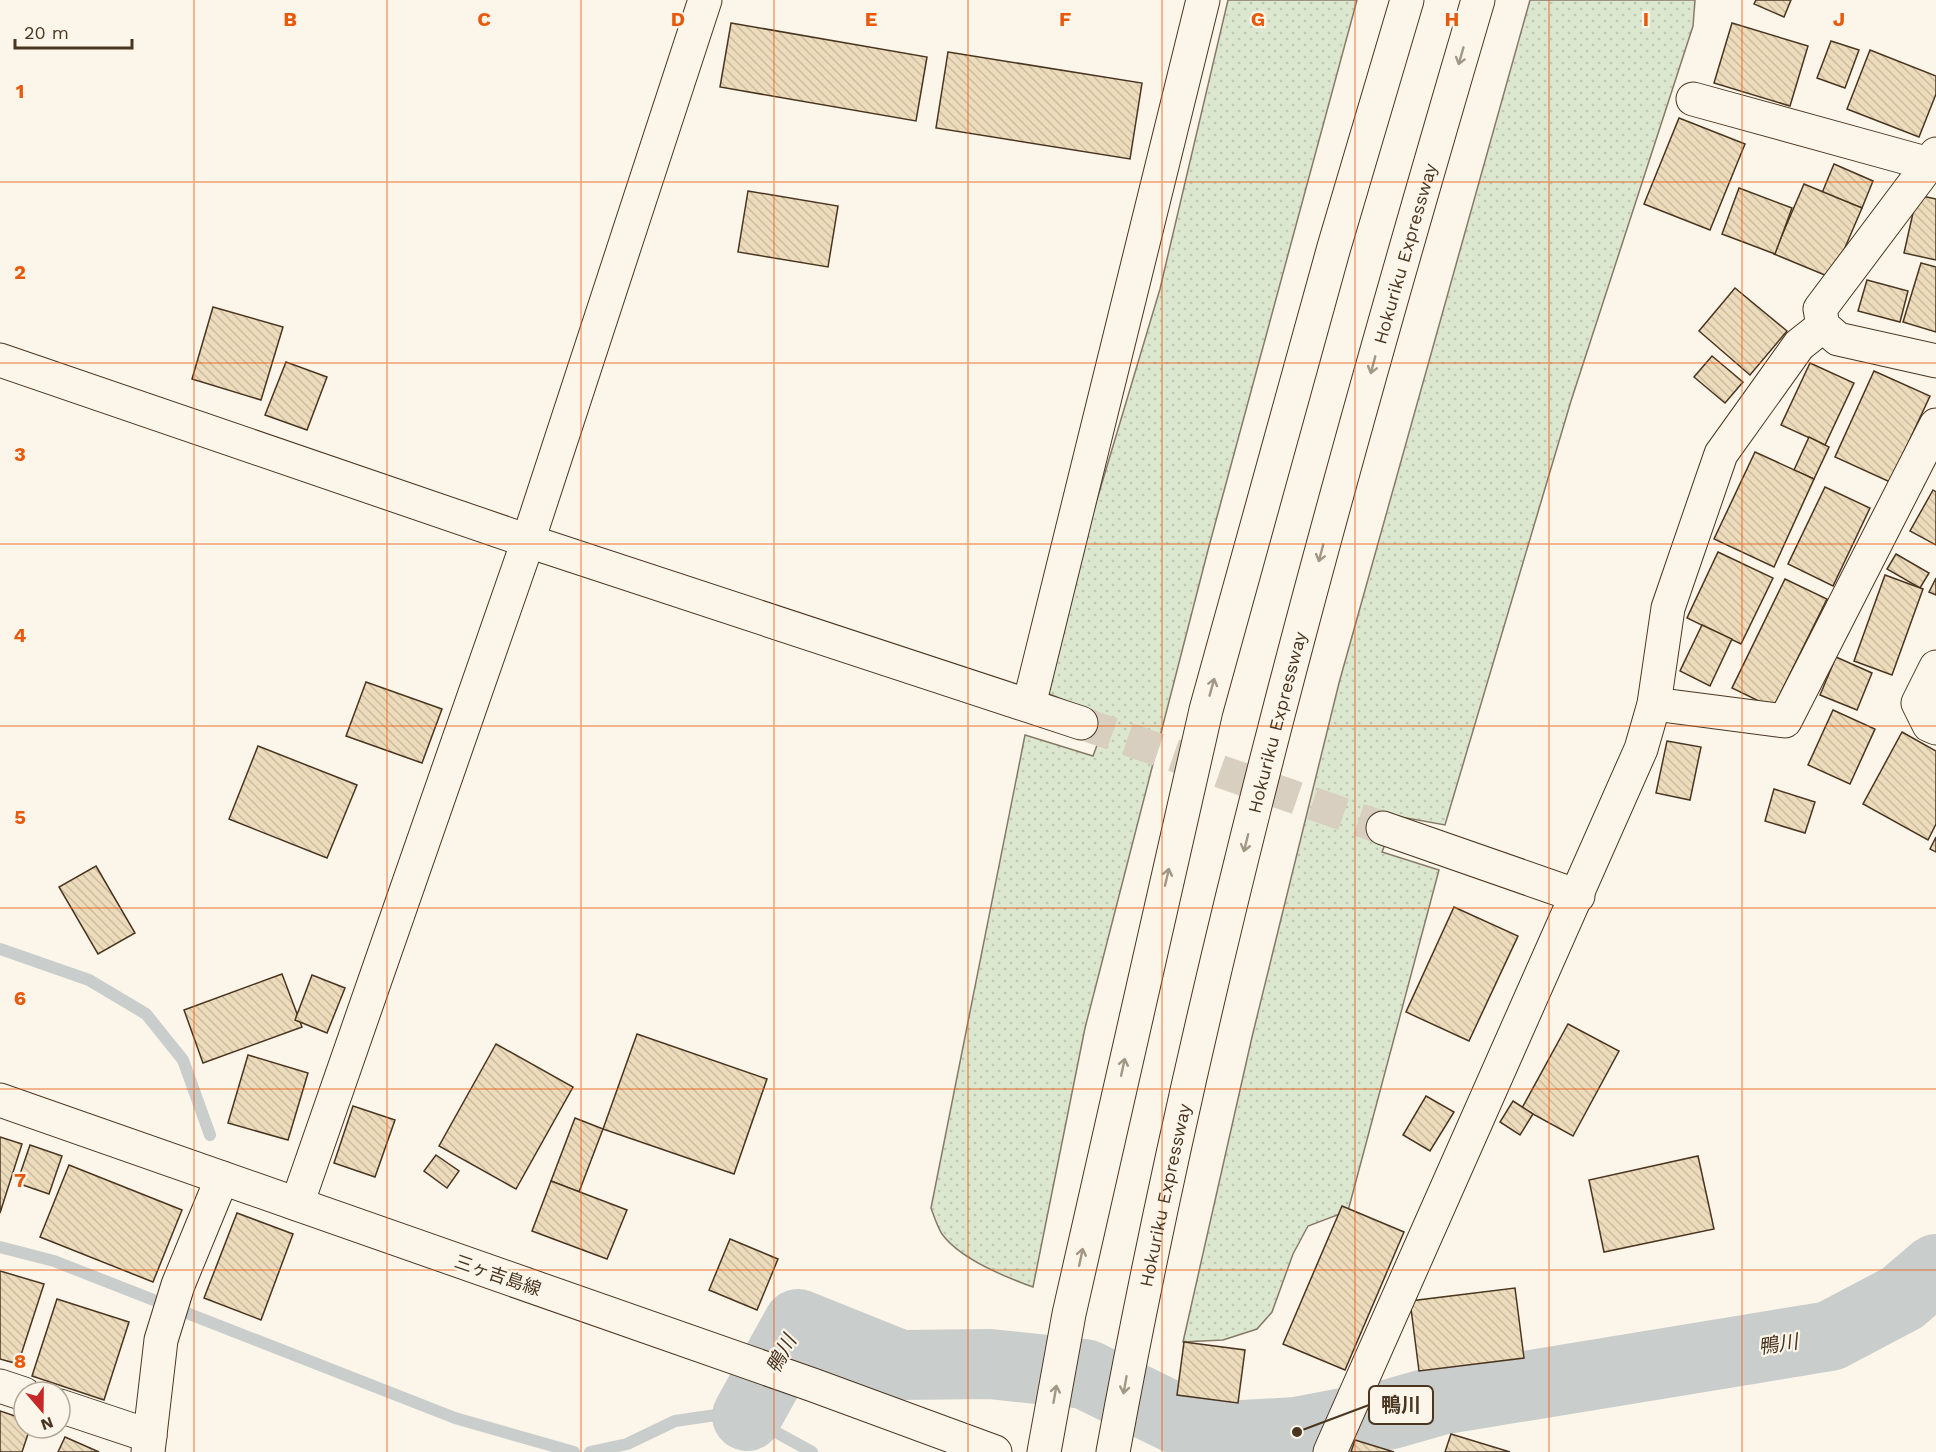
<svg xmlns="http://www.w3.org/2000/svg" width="1936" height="1452" font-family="'Work Sans','Noto Sans JP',sans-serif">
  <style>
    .grass { fill: url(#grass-dots); stroke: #887966; stroke-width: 1.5 }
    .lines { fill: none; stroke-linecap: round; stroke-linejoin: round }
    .stream { stroke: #c9cecd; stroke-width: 12 }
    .river { stroke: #c9cecd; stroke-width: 70 }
    .building { fill: url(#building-back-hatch); stroke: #4a3520; stroke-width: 1.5 }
    .minor-tunnel { stroke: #d8cfc1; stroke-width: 33; stroke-dasharray: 33 16; stroke-linecap: butt }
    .minor-casing { stroke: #4a3520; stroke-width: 35 }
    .major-casing { stroke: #4a3520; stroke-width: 35 }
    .highway-casing { stroke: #4a3520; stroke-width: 35 }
    .minor { stroke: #fbf6e9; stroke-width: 33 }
    .major { stroke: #fbf6e9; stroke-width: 33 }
    .highway { stroke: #fbf6e9; stroke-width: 33 }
    .oneway { stroke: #a29684 }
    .grid { fill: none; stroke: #e8590c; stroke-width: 1.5; stroke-opacity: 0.55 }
    .labels { text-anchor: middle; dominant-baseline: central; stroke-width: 4.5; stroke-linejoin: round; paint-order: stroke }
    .street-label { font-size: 18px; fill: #4a3520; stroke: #fbf6e9 }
    .water-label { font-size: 20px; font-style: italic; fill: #4a3520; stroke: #fbf6e9 }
    .grid-label { font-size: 20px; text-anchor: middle; font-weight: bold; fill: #e8590c; stroke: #fbf6e9; stroke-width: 4.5; stroke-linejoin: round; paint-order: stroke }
    .leader { fill: none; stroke: #4a3520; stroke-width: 2 }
    .callout-dot { fill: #4a3520; stroke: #fbf6e9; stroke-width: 2 }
    .callout { fill: #fbf6e9; stroke: #4a3520; stroke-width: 2 }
    .callout-label { font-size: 20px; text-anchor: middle; font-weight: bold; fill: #4a3520 }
  </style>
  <defs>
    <pattern id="grass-dots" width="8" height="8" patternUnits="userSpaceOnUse" patternTransform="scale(1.5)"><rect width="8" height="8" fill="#dce7d0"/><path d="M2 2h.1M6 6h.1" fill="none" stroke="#bec7b2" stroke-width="1.8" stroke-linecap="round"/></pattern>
    <pattern id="building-back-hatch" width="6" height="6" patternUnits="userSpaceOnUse" patternTransform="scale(1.5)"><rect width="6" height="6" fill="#ecdcbc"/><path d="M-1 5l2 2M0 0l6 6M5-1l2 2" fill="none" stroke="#ccbda1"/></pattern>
  </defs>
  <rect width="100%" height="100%" fill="#fbf6e9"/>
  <g class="grass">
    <path d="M1228,0H1357L1208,550L1085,1028L1033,1287C1005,1277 960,1259 942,1234C937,1226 934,1216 931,1208L1025,735L1093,756L1107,718L1040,690L1160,289Z"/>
    <path d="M1530,0H1695L1693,26L1571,401L1445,825L1396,816L1382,852L1439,870L1348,1211L1308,1226L1293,1254L1272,1312L1257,1329L1223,1340L1183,1342L1252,1037L1339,683Z"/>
  </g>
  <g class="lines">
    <g class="stream">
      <path d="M0,949L89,980L146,1014L183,1060L210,1135"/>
      <path d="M0,1247L54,1261L455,1418L574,1452"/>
      <path d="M590,1452L627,1444L675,1421L730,1413L747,1416L812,1452"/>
    </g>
    <path class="river" d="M747,1416L798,1324L900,1365L990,1364L1085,1374L1185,1423L1226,1436L1297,1432L1391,1414L1440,1400L1830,1336L1902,1298L1936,1269"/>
  </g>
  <g class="building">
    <path d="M1756,0H1791L1784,17L1754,4Z"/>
    <path d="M731,23L927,57L916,121L720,87Z"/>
    <path d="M1732,23L1808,46L1790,106L1714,83Z"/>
    <path d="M1831,41L1859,50L1845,88L1817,78Z"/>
    <path d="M1870,50L1936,76V94L1919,137L1847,109Z"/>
    <path d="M948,52L1142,83L1130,159L936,128Z"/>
    <path d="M1679,118L1745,144L1710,230L1644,204Z"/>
    <path d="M1834,164L1873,181L1862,208L1822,193Z"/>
    <path d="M1804,184L1862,208L1832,278L1774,254Z"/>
    <path d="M1739,188L1792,208L1775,254L1722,234Z"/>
    <path d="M748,191L838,206L828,267L738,252Z"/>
    <path d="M1917,195L1936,199V260L1904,253Z"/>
    <path d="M1921,263L1936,267V332L1903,322Z"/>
    <path d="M1867,280L1908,291L1900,322L1858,311Z"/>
    <path d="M1735,288L1787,331L1750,375L1699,331Z"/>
    <path d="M213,307L283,327L261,400L192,379Z"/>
    <path d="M1712,356L1743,382L1725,403L1694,377Z"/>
    <path d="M286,362L327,377L307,430L265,415Z"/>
    <path d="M1810,363L1854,383L1825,445L1781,425Z"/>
    <path d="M1874,371L1930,396L1890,482L1835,457Z"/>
    <path d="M1809,437L1829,447L1814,479L1794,470Z"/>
    <path d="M1755,452L1814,479L1774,567L1714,539Z"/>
    <path d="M1825,487L1870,508L1833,586L1788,564Z"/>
    <path d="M1933,490L1936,492V545L1910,531Z"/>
    <path d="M1718,552L1773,578L1741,644L1687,618Z"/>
    <path d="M1896,554L1929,573L1920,588L1887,569Z"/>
    <path d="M1885,575L1923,589L1892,675L1854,661Z"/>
    <path d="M1936,578V595L1929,592Z"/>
    <path d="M1785,579L1827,599L1773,708L1732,688Z"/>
    <path d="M1702,625L1732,639L1710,686L1680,671Z"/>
    <path d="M1836,657L1872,673L1857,710L1820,695Z"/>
    <path d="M366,682L442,709L422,763L346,736Z"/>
    <path d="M1833,710L1875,729L1850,784L1808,765Z"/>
    <path d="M1902,732L1936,751V824L1928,840L1863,804Z"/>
    <path d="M1667,741L1701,747L1690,800L1656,793Z"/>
    <path d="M258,746L357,785L327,858L229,819Z"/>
    <path d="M1774,789L1815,802L1805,833L1765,821Z"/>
    <path d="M1936,837V852L1930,849Z"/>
    <path d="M96,866L135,933L98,954L59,887Z"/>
    <path d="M1454,907L1518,936L1469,1041L1406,1012Z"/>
    <path d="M282,974L302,1027L203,1063L184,1010Z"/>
    <path d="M312,975L345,988L327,1033L295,1020Z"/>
    <path d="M1568,1024L1619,1051L1573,1136L1522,1108Z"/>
    <path d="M637,1034L767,1079L734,1174L603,1129Z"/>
    <path d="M496,1044L573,1087L516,1189L439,1146Z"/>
    <path d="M248,1055L308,1073L288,1140L228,1123Z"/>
    <path d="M1426,1096L1454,1112L1430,1151L1403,1135Z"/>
    <path d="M1513,1101L1533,1114L1520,1135L1500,1122Z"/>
    <path d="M353,1106L395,1120L375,1177L334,1163Z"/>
    <path d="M575,1118L603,1129L579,1192L551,1181Z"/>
    <path d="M0,1137L22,1144L0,1213Z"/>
    <path d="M30,1145L62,1156L49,1194L17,1183Z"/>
    <path d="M436,1155L459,1171L447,1188L424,1171Z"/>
    <path d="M1698,1156L1714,1229L1604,1252L1589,1180Z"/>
    <path d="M69,1165L182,1210L153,1282L40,1237Z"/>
    <path d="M551,1181L627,1210L607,1259L532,1231Z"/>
    <path d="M1342,1206L1404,1232L1345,1370L1283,1344Z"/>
    <path d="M237,1213L293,1234L261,1320L204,1298Z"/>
    <path d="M730,1239L778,1259L757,1310L709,1290Z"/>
    <path d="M0,1271L44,1284L18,1364L0,1359Z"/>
    <path d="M1515,1288L1524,1358L1419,1371L1410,1301Z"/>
    <path d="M57,1299L129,1322L104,1400L32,1376Z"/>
    <path d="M1184,1342L1245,1350L1238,1403L1177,1395Z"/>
    <path d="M0,1411L24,1419V1428H30L22,1452H0Z"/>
    <path d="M1451,1434L1510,1452H1445Z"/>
    <path d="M65,1437L99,1452H58Z"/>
    <path d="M1355,1440L1394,1452H1351Z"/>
  </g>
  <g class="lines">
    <path class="minor-tunnel" d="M1081,723L1383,828"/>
    <g class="minor-casing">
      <g id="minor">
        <path d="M1693,99L1929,164L1936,154"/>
        <path d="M1936,166L1929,164L1820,309L1823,326L1838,339L1936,361"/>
        <path d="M0,360L528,541L1081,723"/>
        <path d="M1936,667L1918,703L1929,725L1936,728"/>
        <path d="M1654,704L1785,721L1936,425"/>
        <path d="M1029,705L1203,0"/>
        <path d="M1383,828L1578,896"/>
        <path d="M297,1204L528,541L705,0"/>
        <path d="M0,1386L24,1394"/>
        <path d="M60,1406L150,1436"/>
        <path d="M148,1452L161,1340L178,1285L222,1178"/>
        <path d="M1330,1452L1641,749L1654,704L1668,608L1721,454L1799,345L1823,326"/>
      </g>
    </g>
    <g class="major-casing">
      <path id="major" d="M0,1100L813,1385L995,1452"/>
    </g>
    <g class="highway-casing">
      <g id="highway">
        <path d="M1044,1452L1069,1314L1206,710L1334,247L1407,0"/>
        <path id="s1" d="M1113,1452C1203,961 1337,479 1478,0"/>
      </g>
    </g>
    <use href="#minor" class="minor"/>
    <use href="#major" class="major"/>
    <use href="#highway" class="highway"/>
  </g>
  <defs><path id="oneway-shaft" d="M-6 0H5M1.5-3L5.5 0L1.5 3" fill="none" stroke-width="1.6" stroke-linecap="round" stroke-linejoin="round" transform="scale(1.5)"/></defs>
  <g class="oneway">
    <use href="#oneway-shaft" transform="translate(1461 56) rotate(106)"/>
    <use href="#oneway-shaft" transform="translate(1373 365) rotate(105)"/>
    <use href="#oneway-shaft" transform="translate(1321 553) rotate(105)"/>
    <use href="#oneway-shaft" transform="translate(1212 687) rotate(-74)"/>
    <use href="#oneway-shaft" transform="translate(1246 843) rotate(104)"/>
    <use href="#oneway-shaft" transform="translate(1167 877) rotate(-77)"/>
    <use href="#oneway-shaft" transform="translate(1123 1067) rotate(-78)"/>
    <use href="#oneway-shaft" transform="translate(1081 1257) rotate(-78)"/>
    <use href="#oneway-shaft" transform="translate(1125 1385) rotate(100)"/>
    <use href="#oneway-shaft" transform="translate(1055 1394) rotate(-80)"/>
  </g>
  <path class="grid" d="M194,0V1452M387,0V1452M581,0V1452M774,0V1452M968,0V1452M1162,0V1452M1355,0V1452M1549,0V1452M1742,0V1452M0,182H1936M0,363H1936M0,544H1936M0,726H1936M0,908H1936M0,1089H1936M0,1270H1936"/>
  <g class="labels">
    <g class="street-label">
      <text stroke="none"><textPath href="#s1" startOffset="1234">Hokuriku Expressway</textPath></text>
      <text stroke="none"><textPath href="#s1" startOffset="748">Hokuriku Expressway</textPath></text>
      <text stroke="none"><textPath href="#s1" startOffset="262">Hokuriku Expressway</textPath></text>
      <text transform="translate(498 1275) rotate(19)">三ヶ吉島線</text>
    </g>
    <g class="water-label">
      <text transform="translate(1778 1344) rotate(-9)">鴨川</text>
      <text transform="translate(781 1354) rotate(-61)">鴨川</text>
    </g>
  </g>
  <g class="grid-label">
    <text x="290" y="26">B</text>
    <text x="484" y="26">C</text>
    <text x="678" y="26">D</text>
    <text x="871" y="26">E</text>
    <text x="1065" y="26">F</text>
    <text x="1258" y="26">G</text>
    <text x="1452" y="26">H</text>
    <text x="1646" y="26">I</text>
    <text x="1839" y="26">J</text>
    <text x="20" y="98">1</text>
    <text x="20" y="279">2</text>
    <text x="20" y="461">3</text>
    <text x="20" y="642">4</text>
    <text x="20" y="824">5</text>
    <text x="20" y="1005">6</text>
    <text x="20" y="1187">7</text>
    <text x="20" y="1368">8</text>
  </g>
  <path class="leader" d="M1297 1432L1369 1405"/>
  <circle class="callout-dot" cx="1297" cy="1432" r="6"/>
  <rect class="callout" x="1369" y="1386" width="64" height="38" rx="6"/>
  <g class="callout-label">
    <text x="1401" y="1412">鴨川</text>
  </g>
  <g transform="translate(42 1410) rotate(160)"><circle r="28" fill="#fbf6e9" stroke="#b4a999" stroke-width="1.5"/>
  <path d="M0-4.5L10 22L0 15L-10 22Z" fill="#c62828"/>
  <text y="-9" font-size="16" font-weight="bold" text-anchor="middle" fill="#4a3520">N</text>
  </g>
  <path d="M15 39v9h117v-9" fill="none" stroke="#4a3520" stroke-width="3"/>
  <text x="24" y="39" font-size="18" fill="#4a3520" stroke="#fbf6e9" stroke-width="4.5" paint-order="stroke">20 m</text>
</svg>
